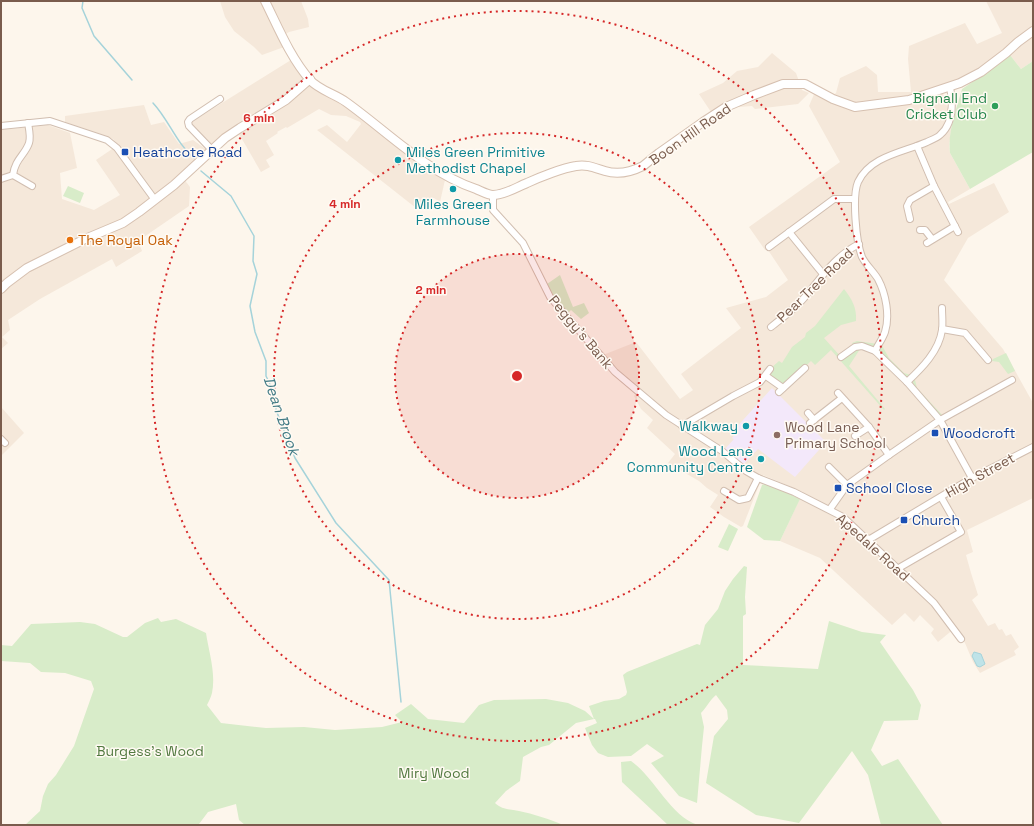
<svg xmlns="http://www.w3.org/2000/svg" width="1034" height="826" font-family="'Space Grotesk',sans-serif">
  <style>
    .residential { fill: #f5e8da }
    .education { fill: #f3e8fa }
    .green { fill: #d8ecc9 }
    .water { fill: #bfe3e8; stroke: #a5d3da }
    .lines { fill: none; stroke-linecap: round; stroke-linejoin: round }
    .stream { stroke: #a5d3da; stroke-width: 1.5 }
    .street-casing { stroke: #d1beb0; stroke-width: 8 }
    .secondary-casing { stroke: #d6c0b0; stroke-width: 10 }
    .street { stroke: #fff; stroke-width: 6 }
    .secondary { stroke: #fff; stroke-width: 8 }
    .ring { fill: none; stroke: #d62828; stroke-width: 2; stroke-dasharray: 2 4 }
    .leisure-dot { fill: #2e9e5b; stroke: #fffaf3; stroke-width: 1.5 }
    .transit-dot { fill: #1a4fb4; stroke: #fffaf3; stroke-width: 1.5 }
    .culture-dot { fill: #0f9aa8; stroke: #fffaf3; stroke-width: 1.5 }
    .food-dot { fill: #e8710a; stroke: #fffaf3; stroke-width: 1.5 }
    .education-dot { fill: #8d6e63; stroke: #fffaf3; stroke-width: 1.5 }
    .labels { text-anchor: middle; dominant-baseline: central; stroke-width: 3; stroke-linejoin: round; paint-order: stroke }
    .leisure-label { font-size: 14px; fill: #27864d; stroke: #fffaf3; text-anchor: end }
    .street-label { font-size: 14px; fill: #7a5c4d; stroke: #fffaf3 }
    .transit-label { font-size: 14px; fill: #164399; stroke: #fffaf3; text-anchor: start }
    .culture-label { font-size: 14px; fill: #0d838f; stroke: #fffaf3; text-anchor: end }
    .food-label { font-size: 14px; fill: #c56008; stroke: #fffaf3; text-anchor: start }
    .education-label { font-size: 14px; fill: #785e54; stroke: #fffaf3; text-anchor: start }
    .park-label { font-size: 14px; fill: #537a41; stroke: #fffaf3 }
    .water-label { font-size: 15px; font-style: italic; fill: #437c86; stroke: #fffaf3 }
    .centre { fill: #d62828; stroke: #fffaf3; stroke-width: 2 }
    .ring-label { font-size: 12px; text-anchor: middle; font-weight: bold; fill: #d62828; stroke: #fffaf3; stroke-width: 3; stroke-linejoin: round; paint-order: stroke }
  </style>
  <rect width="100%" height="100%" fill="#fdf6ec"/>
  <g class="residential">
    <path d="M220,1H301L308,19L309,27L289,32L279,38L284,47L262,55L254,47L234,31L225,17Z"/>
    <path d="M986,1H1033V61L1021,69L1006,50L979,71L947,85L943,93L952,123L949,146L950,153L970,189L948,202L949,204L994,183L1009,212L968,238L944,280L1003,349L1033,403V498L967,530L973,552L966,555L971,573L978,595L972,600L988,626L995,623L999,630L1002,629L1006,636L1011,634L1019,647L1014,651L1016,655L980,673L973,662L965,643L955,628L938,642L931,633L934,629L920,615L914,622L905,613L892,625L820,558L780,541L803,492L763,475L743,526L741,527L724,517L710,507L718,495L707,488L699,481L668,463L675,454L647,428L653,420L641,409L634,396L639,391L617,372L603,355L636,342L680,399L693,390L681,374L741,328L726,308L766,297L788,280L768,250H765L749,227L840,162L809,106L815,92L828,99L836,93L840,78L866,66L877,75L878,92H911L908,59L909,46L965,23L977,44L1002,33Z"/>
    <path d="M772,53L796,73L802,90L809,93L798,104L755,109L752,106L739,107L733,100L711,112L699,94L723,83L737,71L758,67Z"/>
    <path d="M291,60L307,82L317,91L335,99L344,105L445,180L440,202L434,198L423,200L416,208L317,130L327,125L347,142L361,124L360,122L346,116L331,115L319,109L287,128L286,127L277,132L278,133L266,141L274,155L266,160L270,167L261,172L235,127L208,146L190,123Z"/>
    <path d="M144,105L151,125L164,122L179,144L193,140L207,150L180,174L190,187L189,206L138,241L142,251L116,267L112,259L40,299L8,320L10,330L2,337L8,343L1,349V130L48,125L70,133L77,168L60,173L62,199L94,210L120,195L96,160L118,145L113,139L65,123V116Z"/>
    <path d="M1,407L24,433L1,456Z"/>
  </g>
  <path class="education" d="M772,388L826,442L795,477L758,449L743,465L725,449L734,439L732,438L737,432L735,429Z"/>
  <g class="green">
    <path d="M1010,55L1021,69L1033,61V152L970,189L950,153C947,133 957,107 962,89L987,72Z"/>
    <path d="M68,186L84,193L80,203L63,196Z"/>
    <path d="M560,275L573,307L584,303L589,313L581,319L571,310L568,313C559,302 554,298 547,284Z"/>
    <path d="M844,289C852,299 857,308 856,321L841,325L824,338L841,357L855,347L852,343L857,341L878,344L880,342L889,358L904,373L914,376L917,388L944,417L940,420L875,351L862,346L849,366L885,409L884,410L831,350L815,365L811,361L783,388L766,376L770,369L779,361L782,363L792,347L805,337L806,333L815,326Z"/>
    <path d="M1006,353L1015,371L1008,374L999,362L992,361L993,359Z"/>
    <path d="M767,483L800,499L780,541L764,540L747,527L762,485Z"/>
    <path d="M729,524L738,529L728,551L718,547Z"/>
    <path d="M744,566L747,567L745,597L746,614L743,616V665L818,669L829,621L862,632L886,635L880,642L913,690L921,705L918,720L884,721L871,750L882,766L898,759L943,825H881L868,775L852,751L799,823L756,815L706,783L714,736L728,719L727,710L716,695C709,701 707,707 701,713L704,727L702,746L697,803L679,796L651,763L664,756L647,744L631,756L608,757L598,753L592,745L585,728L597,723L595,719H594L576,723L549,745L541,747L523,757L520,781L506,791L495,803C502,810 510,809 519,811C533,814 550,819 563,825H245L239,820L236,804L208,812L199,824L200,825H25L40,811L43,796L48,784L56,775L74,746L94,689L91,681L65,673L41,672L30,663L1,661V645L12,646L31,624L80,622L95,624L123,637H127L145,623L158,618L161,622L176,619L206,633C209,653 216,673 212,693C211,697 209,701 207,705L221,723L266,728L304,727L335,730L382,727L402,722L395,715L411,704L428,719L464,723L479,705L494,700L546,699L568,703L585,711L594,719L589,706L604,701L619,699L626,695L627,692L623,675L627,672L697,644L700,645L705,625L718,609L725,591L733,579Z"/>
    <path d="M631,761C655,778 670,816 698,825H668L622,782L621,762Z"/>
  </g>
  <path class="water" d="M974,652L981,654L985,664L980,667L977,666L972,656Z"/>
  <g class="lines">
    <g class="stream">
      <path d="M83,1L82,8L94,36L132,80"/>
      <path d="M153,103C169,120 176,143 194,158"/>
      <path d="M201,171L231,196L254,236L253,261L257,274L250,306L255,332L266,361V376L276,397V410L295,458L336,523L389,580L401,702"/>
    </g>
    <g class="street-casing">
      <g id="street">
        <path d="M28,123C29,129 31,137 29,143C25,155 15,159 13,175L32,186"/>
        <path d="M1,126L50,121L107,140L117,148L155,200"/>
        <path d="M917,146L934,186L958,232"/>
        <path d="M212,150L189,126L188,122L190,119L220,99"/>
        <path d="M1,179L13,175"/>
        <path d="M493,195V210L523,243L550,297L615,372L666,415L722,451L746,471L758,478L794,492L843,517L934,603L961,639"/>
        <path d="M910,219L907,206L910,200L934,186"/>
        <path d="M920,230H925L932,239"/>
        <path d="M789,232L823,274"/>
        <path d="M927,243L955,226"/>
        <path d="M769,247L834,199H855"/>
        <path d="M771,327C782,318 795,309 804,298C821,278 835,256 859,244"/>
        <path d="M942,329L965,333L988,360"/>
        <path d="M875,351C878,345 883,338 885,332C890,316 886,294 878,279C873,271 866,265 862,257C856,242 852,196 858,182C870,156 904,152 927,142C931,140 937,138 940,135C954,123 953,103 950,87"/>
        <path d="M841,357L855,347L862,346L875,351L907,382L940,420L972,478"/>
        <path d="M766,376L783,388"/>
        <path d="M907,382C922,368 939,351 942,330C943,323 942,315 942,308"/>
        <path d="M779,392L805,368"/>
        <path d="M838,393L869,427L889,455"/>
        <path d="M808,413L814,420"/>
        <path d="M810,423L842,398"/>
        <path d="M682,426L733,396L760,382L770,369"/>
        <path d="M855,436L869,427"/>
        <path d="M1,439L5,443"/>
        <path d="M829,467L847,485"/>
        <path d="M724,491L739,500L748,498L758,478"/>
        <path d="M830,509L847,485L889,455L940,420L1012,380"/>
        <path d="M866,538L870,539L972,478L1033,447"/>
        <path d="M897,569L961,532L941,497"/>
      </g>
    </g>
    <g class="secondary-casing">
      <g id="secondary">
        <path d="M265,1C278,27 290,57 310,80C319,90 335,94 346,102C388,132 426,172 476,189C481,191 488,195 493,195C505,195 517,187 527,183C540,177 563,168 576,166C587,164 595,168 605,171C618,175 631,172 643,166L659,153L703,122L726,107L754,95L783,84H805L833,99L855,107L909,100L960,83L981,72L1006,53L1018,42L1033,31"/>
        <path d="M1,289L7,283L27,268L85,239L123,223L139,212L174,185L225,138L240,128L286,100L310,79"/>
      </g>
    </g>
    <use href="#street" class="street"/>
    <use href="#secondary" class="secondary"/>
  </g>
  <circle cx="517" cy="376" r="122" fill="#d62828" fill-opacity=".12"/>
  <g class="ring">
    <circle cx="517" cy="376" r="122"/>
    <circle cx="517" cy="376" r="243"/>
    <circle cx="517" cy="376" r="365"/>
  </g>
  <circle class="leisure-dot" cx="995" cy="106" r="4"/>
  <g class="transit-dot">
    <rect x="121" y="148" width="8" height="8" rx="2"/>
    <rect x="931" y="429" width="8" height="8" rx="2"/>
    <rect x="834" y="484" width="8" height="8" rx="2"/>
    <rect x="900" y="516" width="8" height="8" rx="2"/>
  </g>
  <g class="culture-dot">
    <circle cx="398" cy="160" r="4"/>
    <circle cx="453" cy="189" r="4"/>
    <circle cx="746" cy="426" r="4"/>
    <circle cx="761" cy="459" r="4"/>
  </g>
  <circle class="food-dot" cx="70" cy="240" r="4"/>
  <circle class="education-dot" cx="777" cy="435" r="4"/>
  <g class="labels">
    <g class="leisure-label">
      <text x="987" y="98">Bignall End<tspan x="987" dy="16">Cricket Club</tspan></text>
    </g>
    <g class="street-label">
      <text transform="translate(690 134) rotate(-35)">Boon Hill Road</text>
      <text transform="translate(815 285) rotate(-44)">Pear Tree Road</text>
      <text transform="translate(581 332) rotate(50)">Peggy's Bank</text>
      <text transform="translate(980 475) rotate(-29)">High Street</text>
      <text transform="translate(873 547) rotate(42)">Apedale Road</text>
    </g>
    <g class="transit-label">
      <text x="133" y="152">Heathcote Road</text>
      <text x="943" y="433">Woodcroft</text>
      <text x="846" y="488">School Close</text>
      <text x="912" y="520">Church</text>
    </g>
    <g class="culture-label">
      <text x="406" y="152" text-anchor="start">Miles Green Primitive<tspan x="406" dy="16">Methodist Chapel</tspan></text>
      <text x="453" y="204" text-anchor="middle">Miles Green<tspan x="453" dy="16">Farmhouse</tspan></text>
      <text x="738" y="426">Walkway</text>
      <text x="753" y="451">Wood Lane<tspan x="753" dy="16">Community Centre</tspan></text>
    </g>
    <g class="food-label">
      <text x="78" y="240">The Royal Oak</text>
    </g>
    <g class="education-label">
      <text x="785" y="427">Wood Lane<tspan x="785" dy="16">Primary School</tspan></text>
    </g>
    <g class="park-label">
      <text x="150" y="751">Burgess's Wood</text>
      <text x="434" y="773">Miry Wood</text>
    </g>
    <g class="water-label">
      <text transform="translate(282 416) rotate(71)">Dean Brook</text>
    </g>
  </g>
  <circle cx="517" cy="376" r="6" class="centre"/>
  <g class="ring-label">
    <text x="259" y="122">6 min</text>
    <text x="345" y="208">4 min</text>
    <text x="431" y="294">2 min</text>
  </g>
  <rect width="1034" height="826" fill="none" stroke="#7a5c4d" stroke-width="4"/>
</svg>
